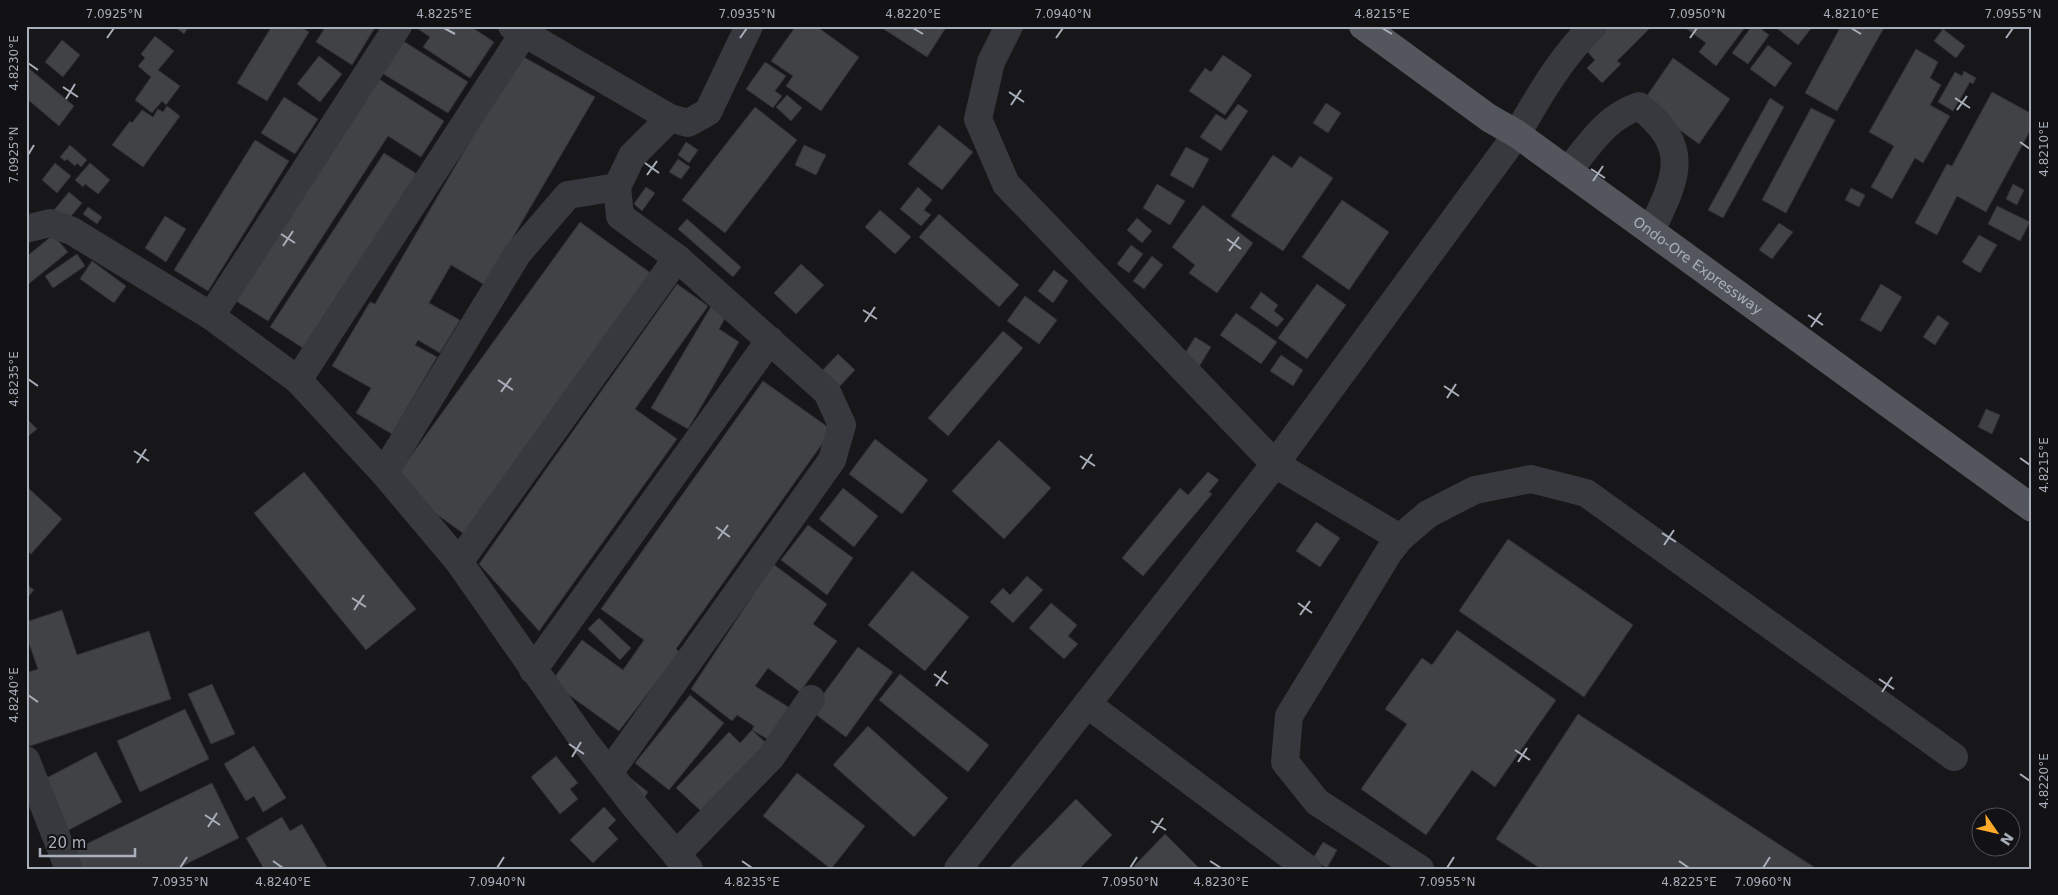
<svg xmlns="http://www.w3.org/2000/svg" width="2058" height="895" font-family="'DejaVu Sans',sans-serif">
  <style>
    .building { fill: #414246; stroke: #303135 }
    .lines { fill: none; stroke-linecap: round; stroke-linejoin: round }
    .minor { stroke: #37393e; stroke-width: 28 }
    .major { stroke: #53565d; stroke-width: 28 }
    .ticks { fill: none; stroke: #a8aeba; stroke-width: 2 }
    .labels { text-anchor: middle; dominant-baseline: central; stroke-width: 4; stroke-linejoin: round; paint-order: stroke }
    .street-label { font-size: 14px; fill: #a8aeba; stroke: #121214 }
    .neatline { fill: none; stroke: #a8aeba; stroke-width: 2 }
    .ticks-label { font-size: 12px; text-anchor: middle; fill: #a8aeba }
  </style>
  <rect width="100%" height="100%" fill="#171719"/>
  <g class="building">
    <path d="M174,26H189L184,34Z"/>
    <path d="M272,26H299L309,32L267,101L237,83Z"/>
    <path d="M326,26H376L352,65L316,42Z"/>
    <path d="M414,26H470L494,42L470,78L423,47L430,37Z"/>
    <path d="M796,26H816L859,57L821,111L786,86L793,76L771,61Z"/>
    <path d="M879,26H947L927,57Z"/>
    <path d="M1609,26H1652L1617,61L1621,64L1602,83L1587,68L1595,60L1582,46L1599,36Z"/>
    <path d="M1683,26H1746L1716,66L1699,52L1706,43Z"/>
    <path d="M1752,26H1757L1769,35L1748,64L1732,53Z"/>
    <path d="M1774,26H1813L1798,45Z"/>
    <path d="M1841,26H1885L1837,111L1805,93Z"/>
    <path d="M1943,29L1965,46L1956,58L1934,41Z"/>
    <path d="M155,36L174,51L158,70L180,86L166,105L162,101L152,113L135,100L151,77L138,66L145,58L141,54Z"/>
    <path d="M400,39L468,82L448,113L380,72Z"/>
    <path d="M62,40L80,55L63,77L45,62Z"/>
    <path d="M1768,45L1792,63L1775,87L1750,69Z"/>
    <path d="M1916,49L1938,62L1930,78L1941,85L1930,105L1950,116L1923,163L1915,158L1892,199L1871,187L1894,146L1869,132Z"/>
    <path d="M520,55L595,97L485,285L451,265L429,303L460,320L440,353L418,340L415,345L437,357L392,434L356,413L371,388L332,366L370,302L375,304Z"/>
    <path d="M1223,55L1252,75L1225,115L1189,91L1205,68L1211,72Z"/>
    <path d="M319,56L342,74L320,102L297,84Z"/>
    <path d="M1673,58L1730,99L1699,144L1642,103Z"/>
    <path d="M765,62L786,76L775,91L782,96L773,108L746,89Z"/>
    <path d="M26,66L74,106L59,126L26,98Z"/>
    <path d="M1964,71L1976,78L1973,84L1970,82L1953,111L1938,102L1955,72L1962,76Z"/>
    <path d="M379,79L444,121L421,157L388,136L268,321L236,301Z"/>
    <path d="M1992,92L2032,114V127L1986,212L1957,196L1937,235L1915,223L1947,164L1952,166Z"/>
    <path d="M787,95L802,108L791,121L776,107Z"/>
    <path d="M284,97L318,119L295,154L261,133Z"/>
    <path d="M1770,98L1784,107L1723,218L1708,210Z"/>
    <path d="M1326,103L1341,113L1328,133L1313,123Z"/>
    <path d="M1238,104L1248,111L1221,151L1200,137L1216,114L1226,120Z"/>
    <path d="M167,106L180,116L143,167L112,145L130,121L132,123L142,110L153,117L158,109L163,112Z"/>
    <path d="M755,107L797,140L725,233L682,200Z"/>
    <path d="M1811,108L1835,120L1786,213L1762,200Z"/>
    <path d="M939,125L973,152L942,190L908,164Z"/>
    <path d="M255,140L289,161L208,291L174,270Z"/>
    <path d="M686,142L698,150L689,163L678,155Z"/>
    <path d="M70,145L87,160L81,167L77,163L75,166L67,159L65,161L60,157Z"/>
    <path d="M804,145L826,155L816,175L795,165Z"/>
    <path d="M1186,147L1209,159L1193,188L1170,175Z"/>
    <path d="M384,153L417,174L303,348L270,327Z"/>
    <path d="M1273,155L1292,168L1300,156L1333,178L1283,251L1231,216Z"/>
    <path d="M678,159L690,167L681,179L669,172Z"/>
    <path d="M55,163L71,176L57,193L42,180Z"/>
    <path d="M90,163L110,180L98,194L85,184L83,187L75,180Z"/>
    <path d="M1157,184L1185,201L1170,225L1143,208Z"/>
    <path d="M2013,184L2024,190L2017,205L2006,199Z"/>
    <path d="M646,187L655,193L642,211L634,204Z"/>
    <path d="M918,187L932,200L924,210L931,215L921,226L900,209Z"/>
    <path d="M1851,188L1865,195L1859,207L1845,200Z"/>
    <path d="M69,192L82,203L67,221L54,210Z"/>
    <path d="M1342,200L1389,232L1349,290L1302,257Z"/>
    <path d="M1203,205L1253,243L1217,293L1189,273L1195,265L1172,247Z"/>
    <path d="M1997,206L2030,222L2020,241L1988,224Z"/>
    <path d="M88,207L102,217L97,224L83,214Z"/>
    <path d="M880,210L911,237L895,254L865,227Z"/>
    <path d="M939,214L1019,285L999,307L919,237Z"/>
    <path d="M165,216L186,229L166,262L145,248Z"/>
    <path d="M1137,218L1152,231L1142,243L1127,230Z"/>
    <path d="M687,219L741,267L733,277L678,229Z"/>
    <path d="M580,222L652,274L464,534L392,482Z"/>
    <path d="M1779,223L1793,232L1772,259L1759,250Z"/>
    <path d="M53,235L68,252L26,286V257Z"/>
    <path d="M1979,235L1997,245L1980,273L1962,262Z"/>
    <path d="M1131,245L1143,254L1129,273L1117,264Z"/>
    <path d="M77,254L85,266L53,288L45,276Z"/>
    <path d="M1152,256L1163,265L1144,289L1133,281Z"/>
    <path d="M92,261L126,286L114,303L80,279Z"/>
    <path d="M801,264L824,285L796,314L774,293Z"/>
    <path d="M1054,270L1068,281L1053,303L1038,291Z"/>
    <path d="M677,284L708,306L635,409L677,439L539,631L479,564Z"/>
    <path d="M1317,284L1346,305L1307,359L1278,338Z"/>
    <path d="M1881,284L1902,297L1881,332L1860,320Z"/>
    <path d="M1261,292L1278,305L1274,311L1284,319L1277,327L1250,308Z"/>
    <path d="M1025,296L1057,320L1039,344L1007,321Z"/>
    <path d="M713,303L728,313L719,329L739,342L688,429L651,408Z"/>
    <path d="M1236,313L1277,342L1261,364L1220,335Z"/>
    <path d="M1938,315L1949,323L1935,345L1923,337Z"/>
    <path d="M1003,331L1023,348L948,436L928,418Z"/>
    <path d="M1195,337L1211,347L1197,370L1181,360Z"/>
    <path d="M838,354L855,370L837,389L820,373Z"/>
    <path d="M1281,355L1303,370L1293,386L1270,371Z"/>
    <path d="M763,381L832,430L676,649L680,652L619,731L551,682L582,640L623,670L644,640L601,609Z"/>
    <path d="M1986,409L2000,415L1992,434L1978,427Z"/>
    <path d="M26,418L37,429L26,438Z"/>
    <path d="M875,439L928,480L902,514L849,474Z"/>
    <path d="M999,440L1051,488L1004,539L952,491Z"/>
    <path d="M304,472L416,609L366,650L254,513Z"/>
    <path d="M1208,472L1219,480L1209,492L1212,494L1143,576L1122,558L1180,488L1188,495Z"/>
    <path d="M26,486L62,519L31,554L26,550Z"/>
    <path d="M843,488L878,516L854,547L819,519Z"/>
    <path d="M1316,522L1340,538L1320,567L1296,551Z"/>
    <path d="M808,525L853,558L827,595L781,560Z"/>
    <path d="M1508,539L1633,625L1584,697L1459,611Z"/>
    <path d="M773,564L827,604L813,624L837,641L800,692L768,668L755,686L790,708L769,740L752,730L754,726L737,715L732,721L691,689Z"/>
    <path d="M912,571L969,617L925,671L868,625Z"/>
    <path d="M1027,576L1043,590L1013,623L990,602L1003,588L1010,595Z"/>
    <path d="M26,584L34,590L26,599Z"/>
    <path d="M1051,603L1077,625L1068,636L1078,644L1064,659L1029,628Z"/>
    <path d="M62,610L77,655L149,631L171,699L30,746L26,736V673L38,669L26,635V622Z"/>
    <path d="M599,618L631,648L620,660L588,629Z"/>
    <path d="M1457,630L1556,700L1495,787L1472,770L1426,835L1361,789L1407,724L1385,709L1422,658L1432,665Z"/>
    <path d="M858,647L893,672L846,737L811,711Z"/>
    <path d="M900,674L989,745L968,772L879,700Z"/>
    <path d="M212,684L235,734L211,744L188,694Z"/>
    <path d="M690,695L724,723L669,790L635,763Z"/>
    <path d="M185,709L209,759L140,792L117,741Z"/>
    <path d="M1578,714L1817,869H1541L1496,839Z"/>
    <path d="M868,726L948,798L914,837L833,765Z"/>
    <path d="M752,730L766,743L702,812L676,788L729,732L740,743Z"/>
    <path d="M254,746L286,798L263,812L254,796L246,801L224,764Z"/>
    <path d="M96,752L122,802L65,832L39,782Z"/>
    <path d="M556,756L578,783L570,789L578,799L560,814L531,777Z"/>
    <path d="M620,770L648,792L643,799Z"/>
    <path d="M797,773L865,826L831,869L763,816Z"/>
    <path d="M212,783L239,838L176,869H83L74,850Z"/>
    <path d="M1076,799L1112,835L1079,869H1008Z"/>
    <path d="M604,807L616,820L608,828L618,839L593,863L570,840Z"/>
    <path d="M282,817L290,831L302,824L328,869H264L246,838Z"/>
    <path d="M1165,834L1200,869H1137L1134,866Z"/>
    <path d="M1323,842L1337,850L1327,868L1312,860Z"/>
  </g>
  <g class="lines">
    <g class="minor">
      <path d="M512,26L670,118L688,123L708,112L749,26"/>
      <path d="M1009,26L991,62L978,119L1006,184L1275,464L1400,538"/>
      <path d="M1568,171C1590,144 1606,117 1639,106C1693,148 1676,178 1651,231"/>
      <path d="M26,229L50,223L72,231L211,316L298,380L384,473L459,562L582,738L636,808L689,869"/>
      <path d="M211,316L398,26"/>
      <path d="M298,380L524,33"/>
      <path d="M384,473L518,253L568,195L617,187"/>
      <path d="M459,562L677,258"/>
      <path d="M533,670L770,340"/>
      <path d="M1087,704L1308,869"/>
      <path d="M26,760L69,869"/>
      <path d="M609,773L832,460L842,425L827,392L677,258L620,216L617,187L632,156L670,118"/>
      <path d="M676,855L771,757L811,699"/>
      <path d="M958,869L1275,464L1517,134C1539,96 1561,57 1593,26"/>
      <path d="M1420,869L1317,802L1285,762L1289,716L1389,552L1400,538L1428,514L1475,490L1531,479L1586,493L1954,757"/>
    </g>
    <path class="major" id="s1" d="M1363,26L1489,118L1517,134L2032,508"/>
  </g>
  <path class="ticks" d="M444,28L455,34M913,28L923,34M1382,28L1392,34M1851,28L1861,34M107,38L114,28M740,38L747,28M1056,38L1063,28M1690,38L1697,28M2006,38L2013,28M28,63L38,70M63,87L78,97M1009,92L1024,102M1955,98L1970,108M66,99L75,84M1011,105L1021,90M1957,110L1967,96M2020,142L2030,149M28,155L34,145M645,163L659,173M1591,169L1605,178M647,175L657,161M1593,181L1603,166M281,234L295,243M1227,239L1241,249M283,246L293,231M1229,251L1239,237M863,310L877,319M1808,315L1823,325M865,322L875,307M1811,327L1821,313M28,379L38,386M498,380L513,390M1444,386L1459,396M501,392L511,378M1447,398L1456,384M134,451L149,461M1080,456L1095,466M2020,458L2030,465M137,463L146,449M1082,469L1092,454M716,527L730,537M1662,533L1676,542M718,539L728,525M1664,545L1674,530M352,598L366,607M1298,603L1312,613M354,610L364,595M1300,615L1310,601M934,674L948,684M1879,679L1894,689M936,686L946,671M1882,692L1892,677M28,695L38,702M569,744L584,754M1515,750L1530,760M572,757L581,742M1518,762L1527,748M2020,774L2030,781M205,815L220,825M1151,821L1166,830M208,827L217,813M1153,833L1163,818M273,861L283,868M742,861L752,868M1210,861L1221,868M1679,861L1689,868M180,868L187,857M497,868L504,857M1130,868L1137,857M1447,868L1454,857M1763,868L1770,857"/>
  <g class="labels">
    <g class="street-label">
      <text stroke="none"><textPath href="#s1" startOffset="412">Ondo-Ore Expressway</textPath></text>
    </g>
  </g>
  <rect width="2058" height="895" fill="none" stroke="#121214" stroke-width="55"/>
  <g transform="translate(1996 832) rotate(124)"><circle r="24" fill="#121214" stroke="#4e5056"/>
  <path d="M0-4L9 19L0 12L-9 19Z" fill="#feaa2a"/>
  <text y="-8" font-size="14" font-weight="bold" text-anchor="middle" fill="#a8aeba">N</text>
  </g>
  <path d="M40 848v8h95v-8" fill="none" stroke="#a8aeba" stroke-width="2.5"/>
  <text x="48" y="848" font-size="15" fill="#a8aeba" stroke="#121214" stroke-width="4" paint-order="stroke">20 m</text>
  <rect x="28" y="28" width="2002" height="840" class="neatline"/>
  <g class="ticks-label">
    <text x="114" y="18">7.0925°N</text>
    <text x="444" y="18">4.8225°E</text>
    <text x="747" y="18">7.0935°N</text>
    <text x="913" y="18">4.8220°E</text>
    <text x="1063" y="18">7.0940°N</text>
    <text x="1382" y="18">4.8215°E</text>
    <text x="1697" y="18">7.0950°N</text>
    <text x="1851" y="18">4.8210°E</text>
    <text x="2013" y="18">7.0955°N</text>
    <text transform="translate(14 63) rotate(-90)" y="4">4.8230°E</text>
    <text transform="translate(2044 149) rotate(-90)" y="4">4.8210°E</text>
    <text transform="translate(14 155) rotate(-90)" y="4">7.0925°N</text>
    <text transform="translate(14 379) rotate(-90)" y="4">4.8235°E</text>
    <text transform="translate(2044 465) rotate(-90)" y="4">4.8215°E</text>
    <text transform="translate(14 695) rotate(-90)" y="4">4.8240°E</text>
    <text transform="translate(2044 781) rotate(-90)" y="4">4.8220°E</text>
    <text x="180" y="886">7.0935°N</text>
    <text x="283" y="886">4.8240°E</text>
    <text x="497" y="886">7.0940°N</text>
    <text x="752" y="886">4.8235°E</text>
    <text x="1130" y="886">7.0950°N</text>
    <text x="1221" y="886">4.8230°E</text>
    <text x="1447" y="886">7.0955°N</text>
    <text x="1689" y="886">4.8225°E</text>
    <text x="1763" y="886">7.0960°N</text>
  </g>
</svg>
